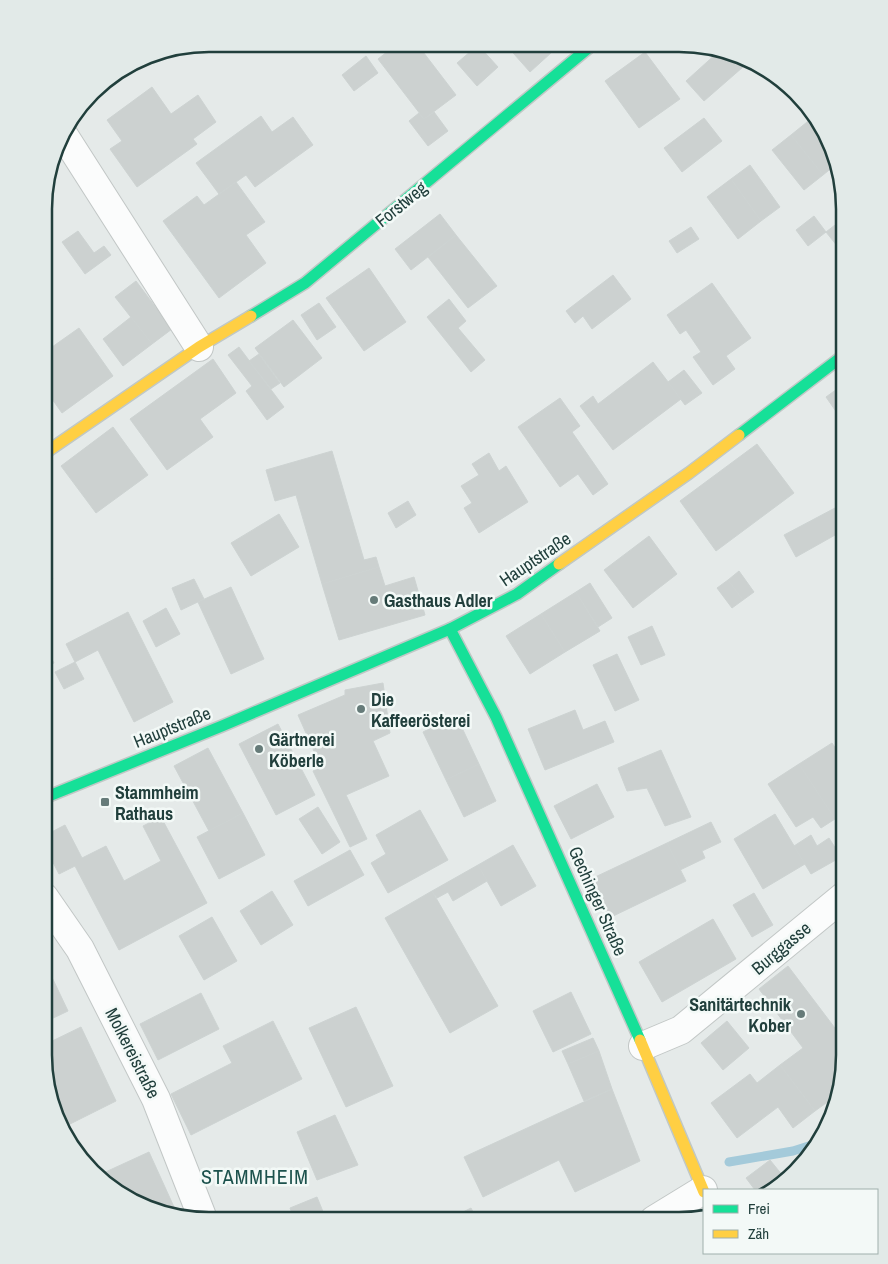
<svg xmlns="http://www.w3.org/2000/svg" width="888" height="1264" font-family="'Archivo Narrow',sans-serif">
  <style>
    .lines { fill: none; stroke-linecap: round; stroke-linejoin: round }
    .stream { stroke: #a4cada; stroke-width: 9 }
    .building { fill: #ccd1d0; stroke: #cdd3d2 }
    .street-casing { stroke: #c2c7c6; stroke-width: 30 }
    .fast-casing { stroke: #c0c8c6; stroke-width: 14 }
    .slow-casing { stroke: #c0c8c6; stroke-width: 14 }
    .street { stroke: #fbfcfc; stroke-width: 28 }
    .fast { stroke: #16e098; stroke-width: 11 }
    .slow { stroke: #ffcf43; stroke-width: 11 }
    .poi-dot { fill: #667b79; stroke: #f3f9f7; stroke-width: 2 }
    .labels { text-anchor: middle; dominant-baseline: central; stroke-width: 5; stroke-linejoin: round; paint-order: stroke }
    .street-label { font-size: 18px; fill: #213f3c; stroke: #f3f9f7 }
    .poi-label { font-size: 18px; font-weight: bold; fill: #213f3c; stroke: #f3f9f7; text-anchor: start }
    .quarter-label { font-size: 20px; letter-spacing: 1px; fill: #1c524d; stroke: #f3f9f7 }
    .rim { fill: none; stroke: #213f3c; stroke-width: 2.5 }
  </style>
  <rect width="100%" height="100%" fill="#e5eae9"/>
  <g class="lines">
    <path class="stream" d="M729,1162L793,1151L818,1143"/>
  </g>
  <g class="building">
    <path d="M397,44H417L456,95L424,119L378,59Z"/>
    <path d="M478,45L498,67L477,86L457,63Z"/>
    <path d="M506,45H545L552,52L530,72Z"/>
    <path d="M645,52L680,99L639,128L605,81Z"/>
    <path d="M718,52L737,60L743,67L704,101L686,81Z"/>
    <path d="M366,56L378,73L354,91L342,75Z"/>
    <path d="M773,75L779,78L795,97L792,100Z"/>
    <path d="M152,87L171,114L198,95L216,122L193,139L197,144L137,187L110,149L122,141L107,120Z"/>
    <path d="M434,112L448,131L428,146L409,121L419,113L424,119Z"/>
    <path d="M261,116L272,132L293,117L313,145L255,187L246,175L219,194L196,163Z"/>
    <path d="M704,118L722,141L682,172L664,148Z"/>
    <path d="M812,118L828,138L834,166L823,175L791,135Z"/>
    <path d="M791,135L823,175L804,190L772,150Z"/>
    <path d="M750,165L780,207L761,221L731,179Z"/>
    <path d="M731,179L761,221L738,239L707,197Z"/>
    <path d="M236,182L265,222L246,235L266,263L219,298L163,221L197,196L204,205Z"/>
    <path d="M440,214L456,235L411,270L395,249Z"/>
    <path d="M814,216L826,232L808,246L796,230Z"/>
    <path d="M844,218V242L838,247L826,232Z"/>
    <path d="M691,227L699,239L677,253L669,241Z"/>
    <path d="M78,231L94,253L104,246L111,255L85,274L62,242Z"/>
    <path d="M456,235L497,286L468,308L428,257Z"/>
    <path d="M369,268L406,322L364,351L326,298Z"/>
    <path d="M613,275L631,299L592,329L583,316L575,323L566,311Z"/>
    <path d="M136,281L172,329L152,344L115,297Z"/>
    <path d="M712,283L751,338L726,356L735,369L713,385L693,357L701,352L686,330L680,334L667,315Z"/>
    <path d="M449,299L466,321L458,328L485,360L471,372L427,317Z"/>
    <path d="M319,303L336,327L317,340L301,315Z"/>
    <path d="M131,317L152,344L123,366L103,339Z"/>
    <path d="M293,320L322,358L284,387L255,348Z"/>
    <path d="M79,328L113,376L62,413L45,389V352Z"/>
    <path d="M239,347L284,407L267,420L246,391L252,386L228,355Z"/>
    <path d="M259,354L280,383L271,389L249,361Z"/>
    <path d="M213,359L236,393L200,419L213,437L167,470L130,419Z"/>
    <path d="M653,362L681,399L613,450L580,406L593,396L598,404Z"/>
    <path d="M684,370L702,393L685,405L668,382Z"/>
    <path d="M844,384V423L826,397Z"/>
    <path d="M560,398L580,426L572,432L608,484L593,495L578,474L560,487L518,427Z"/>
    <path d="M113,427L148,475L96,513L61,466Z"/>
    <path d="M757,444L794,493L716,551L680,501Z"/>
    <path d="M332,451L364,560L376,557L379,567L322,584L296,495L275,501L266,470Z"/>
    <path d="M489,453L499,471L506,466L528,502L479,533L464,508L472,503L461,486L479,475L472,464Z"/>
    <path d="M408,501L416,515L396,528L388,513Z"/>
    <path d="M835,508L844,526V530L796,557L784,535Z"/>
    <path d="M279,514L299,547L251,576L231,543Z"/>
    <path d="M649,536L677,574L633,608L604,570Z"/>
    <path d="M379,567L385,586L414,577L425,615L339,640L322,584Z"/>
    <path d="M45,568L53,579L45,585Z"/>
    <path d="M739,571L754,592L743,600L728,580Z"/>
    <path d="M194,579L204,599L181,610L172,588Z"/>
    <path d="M728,580L743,600L732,608L717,588Z"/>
    <path d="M590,583L612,618L598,627L576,592Z"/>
    <path d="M231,587L264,659L231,674L198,602Z"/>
    <path d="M576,592L600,631L565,652L541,614Z"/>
    <path d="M166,608L180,634L156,647L143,621Z"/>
    <path d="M128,612L173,702L134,722L98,650L75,662L66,644Z"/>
    <path d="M541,614L565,652L530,674L506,636Z"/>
    <path d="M652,626L665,655L641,665L628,637Z"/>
    <path d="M44,644L54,663L44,668Z"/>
    <path d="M617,654L639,700L615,711L593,665Z"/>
    <path d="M75,662L84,679L64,689L55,672Z"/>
    <path d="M383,683L390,733L373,741L389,776L346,795L367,839L350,847L313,771L321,767L298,715L345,695V690Z"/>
    <path d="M575,710L583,730L605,721L614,742L545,770L528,729Z"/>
    <path d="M456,715L479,764L446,780L423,732Z"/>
    <path d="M278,724L315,795L276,815L239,744Z"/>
    <path d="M44,740L52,755L44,759Z"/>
    <path d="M832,743L844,761V795L841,797L844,802V813L835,819L799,764Z"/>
    <path d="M208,748L243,813L209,831L174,766Z"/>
    <path d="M661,750L691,817L665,826L647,788L627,791L618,768Z"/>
    <path d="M479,764L496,801L464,817L446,780Z"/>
    <path d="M799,764L835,819L821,828L813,817L796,827L768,784Z"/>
    <path d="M597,784L614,817L571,839L554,806Z"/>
    <path d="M318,807L340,842L322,854L299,819Z"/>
    <path d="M420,810L448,860L388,893L371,863L386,854L376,835Z"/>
    <path d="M243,813L265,855L219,879L197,837Z"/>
    <path d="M775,814L805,864L763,889L734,839Z"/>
    <path d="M161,817L207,903L119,950L75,866L59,874L44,845V836L65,825L82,858L106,846L124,881L161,861L143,826Z"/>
    <path d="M711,822L721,842L702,851L705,858L680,870L667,843Z"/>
    <path d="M811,835L817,846L829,838L841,857L811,874L794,846Z"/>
    <path d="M667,843L686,881L609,918L591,879Z"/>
    <path d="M513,845L536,886L501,906L478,865Z"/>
    <path d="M350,850L364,875L308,906L294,881Z"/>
    <path d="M478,865L487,881L453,901L448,892L437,898L432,891Z"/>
    <path d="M272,891L293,925L261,945L240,911Z"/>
    <path d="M432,891L498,1006L450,1033L385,918Z"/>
    <path d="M754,893L773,925L752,937L733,905Z"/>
    <path d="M212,917L237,961L204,980L179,936Z"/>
    <path d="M713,919L736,959L662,1002L639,962Z"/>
    <path d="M788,966L844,1040V1066L833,1098L815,1111L780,1065L803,1048L759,989Z"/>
    <path d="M49,971L68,1011L47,1021L44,1014V974Z"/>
    <path d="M571,992L591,1034L553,1052L533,1011Z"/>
    <path d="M201,993L219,1029L158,1060L140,1024Z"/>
    <path d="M356,1007L393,1086L346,1107L309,1028Z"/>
    <path d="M273,1021L302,1079L191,1135L171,1094L232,1063L223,1046Z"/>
    <path d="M727,1021L749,1048L723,1070L701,1043Z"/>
    <path d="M81,1027L116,1101L70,1124L50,1081L44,1055V1045Z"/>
    <path d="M593,1038L599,1051L568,1064L562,1051Z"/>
    <path d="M599,1051L612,1089L584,1101L568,1064Z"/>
    <path d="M780,1065L815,1111L793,1128L778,1107L737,1138L711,1103L750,1074L757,1083Z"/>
    <path d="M612,1089L640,1161L575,1192L559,1160L483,1197L464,1157Z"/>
    <path d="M335,1115L358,1165L317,1180L297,1132Z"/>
    <path d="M149,1152L174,1207L167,1210L109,1186L99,1175Z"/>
    <path d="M770,1160L783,1176L767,1190H755L746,1178Z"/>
    <path d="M317,1197L326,1219H294L290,1208Z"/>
    <path d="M471,1208L477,1220H447Z"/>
  </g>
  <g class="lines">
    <g class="street-casing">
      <g id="street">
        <path d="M63,134L199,347"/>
        <path d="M44,897L80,949L156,1099L203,1219"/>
        <path d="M643,1046L681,1030L844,896"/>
        <path d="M654,1220L703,1190"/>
      </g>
    </g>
    <g class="fast-casing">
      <g id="fast">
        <path d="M251,316L305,283L592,45"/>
        <path d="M739,435L844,355"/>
        <path d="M450,629L496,717L640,1040"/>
        <path d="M44,798L222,726L450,629L517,594L559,564"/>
      </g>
    </g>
    <g class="slow-casing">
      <g id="slow">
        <path d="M45,453L199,347L251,316"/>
        <path d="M559,564L689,473L739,435"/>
        <path d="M640,1040L704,1192"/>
      </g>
    </g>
    <use href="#street" class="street"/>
    <use href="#fast" class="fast"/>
    <use href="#slow" class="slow"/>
  </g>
  <g class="poi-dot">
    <circle cx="374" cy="600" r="5"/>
    <circle cx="361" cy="709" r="5"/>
    <circle cx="259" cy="749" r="5"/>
    <rect x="100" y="797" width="10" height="10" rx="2.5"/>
    <circle cx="801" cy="1014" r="5"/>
  </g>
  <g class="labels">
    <g class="street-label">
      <text transform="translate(401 204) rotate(-39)">Forstweg</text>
      <text transform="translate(535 559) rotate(-34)">Hauptstraße</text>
      <text transform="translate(172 727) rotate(-22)">Hauptstraße</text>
      <text transform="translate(598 901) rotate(66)">Gechinger Straße</text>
      <text transform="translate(781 948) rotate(-40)">Burggasse</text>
      <text transform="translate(133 1053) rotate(63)">Molkereistraße</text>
    </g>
    <g class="poi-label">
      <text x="384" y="600">Gasthaus Adler</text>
      <text x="371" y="699">Die<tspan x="371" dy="21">Kaffeerösterei</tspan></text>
      <text x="269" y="739">Gärtnerei<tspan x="269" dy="21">Köberle</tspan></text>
      <text x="115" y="792">Stammheim<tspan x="115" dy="21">Rathaus</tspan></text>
      <text x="791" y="1004" text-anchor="end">Sanitärtechnik<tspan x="791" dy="21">Kober</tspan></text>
    </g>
    <g class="quarter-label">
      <text x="255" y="1176">STAMMHEIM</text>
    </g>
  </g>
  <path d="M0 0H888V1264H0ZM209 52H679A157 157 0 0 1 836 209V1055A157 157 0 0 1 679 1212H209A157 157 0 0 1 52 1055V209A157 157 0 0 1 209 52Z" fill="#e2eae8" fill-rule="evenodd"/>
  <path class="rim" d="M209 52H679A157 157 0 0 1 836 209V1055A157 157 0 0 1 679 1212H209A157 157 0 0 1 52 1055V209A157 157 0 0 1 209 52Z"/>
  <rect x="703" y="1189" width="175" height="65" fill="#f3f9f7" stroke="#9fafac"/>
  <rect x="713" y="1205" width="25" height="8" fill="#16e098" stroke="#9fafac"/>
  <text x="748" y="1214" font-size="15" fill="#213f3c">Frei</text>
  <rect x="713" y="1230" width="25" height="8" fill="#ffcf43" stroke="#9fafac"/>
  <text x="748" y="1239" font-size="15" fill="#213f3c">Zäh</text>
</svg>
